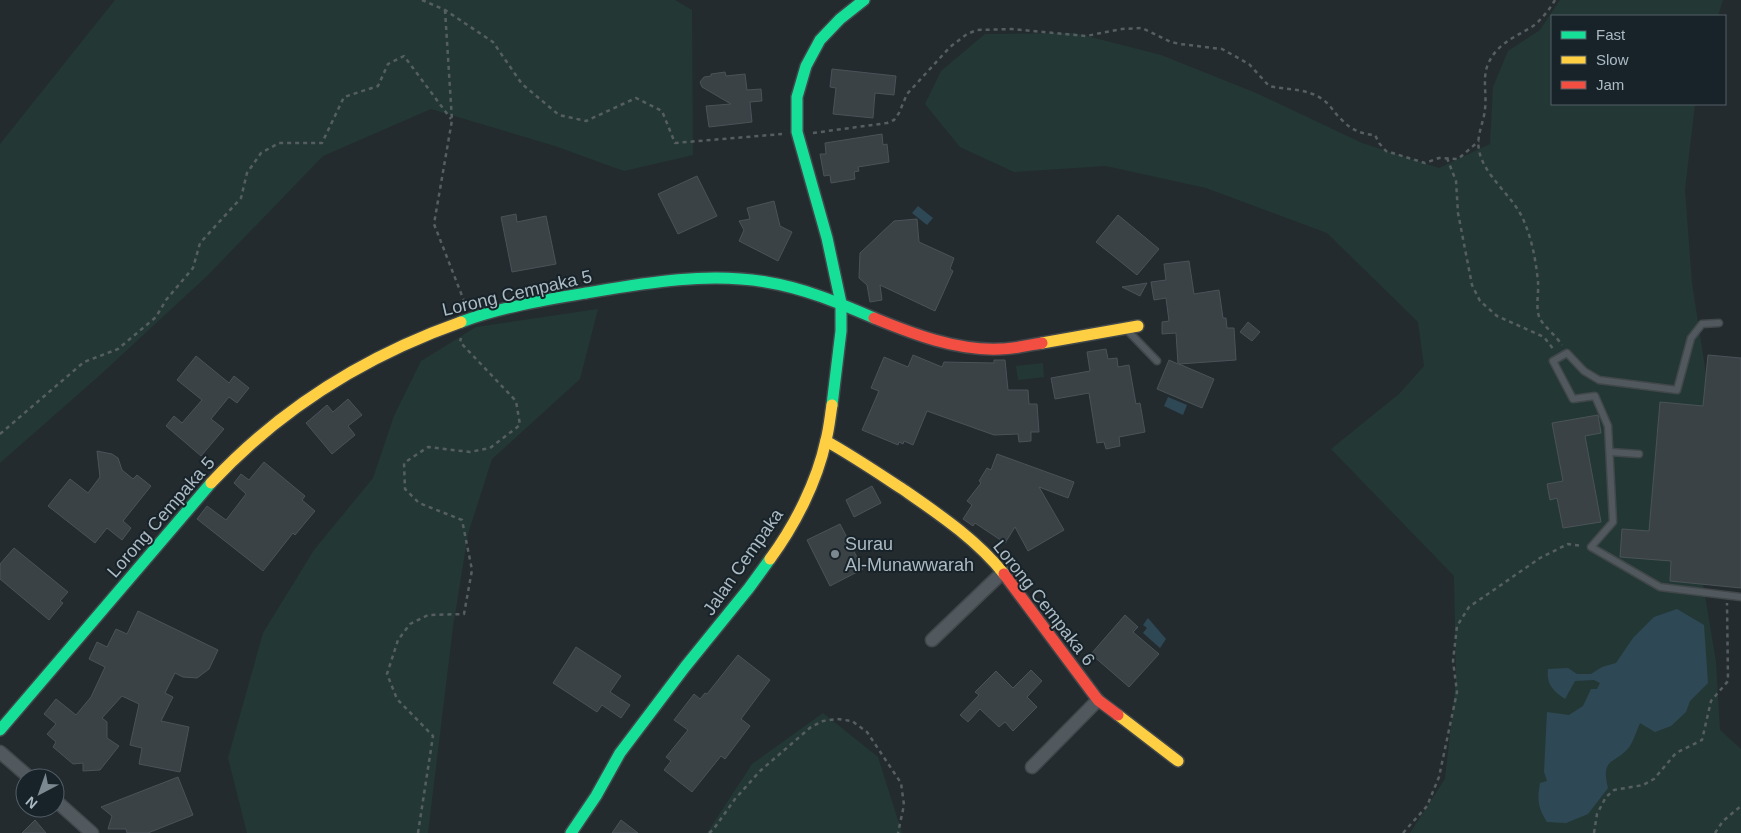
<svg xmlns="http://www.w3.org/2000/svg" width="1741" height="833" font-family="Helvetica,sans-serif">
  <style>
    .green { fill: #233834 }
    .water { fill: #2f4856 }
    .building { fill: #3b4246; stroke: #4a5358 }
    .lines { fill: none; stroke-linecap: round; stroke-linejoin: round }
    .lane-casing { stroke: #41474a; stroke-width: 9 }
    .street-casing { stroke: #41474a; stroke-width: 15 }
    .fast-casing { stroke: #41474a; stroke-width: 14 }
    .slow-casing { stroke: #41474a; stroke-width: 14 }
    .jam-casing { stroke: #41474a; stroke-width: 14 }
    .path { stroke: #565e62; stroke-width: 2.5; stroke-dasharray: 4 4; stroke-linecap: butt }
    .lane { stroke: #52595e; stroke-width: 6 }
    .street { stroke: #52595e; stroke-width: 12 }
    .fast { stroke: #16e098; stroke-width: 11 }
    .slow { stroke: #ffcf43; stroke-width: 11 }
    .jam { stroke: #f24e42; stroke-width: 11 }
    .poi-dot { fill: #7b888f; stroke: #182329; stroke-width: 2 }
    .labels { text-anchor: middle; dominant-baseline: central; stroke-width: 4; stroke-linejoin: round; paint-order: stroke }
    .street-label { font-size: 18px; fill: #abbac3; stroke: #182329 }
    .poi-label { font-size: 18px; fill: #abbac3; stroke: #182329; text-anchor: start }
  </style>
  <rect width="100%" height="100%" fill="#232b2f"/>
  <g class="green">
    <path d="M115,0H675L692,10L693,155L624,171L555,146L431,109L323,156L207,276L100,375L0,463V144Z"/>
    <path d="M1560,0H1723L1718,16H1552V104H1695L1685,190L1692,283L1708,387L1696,542L1716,662L1720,730L1741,749V833H1410L1445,779L1456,680L1454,576L1331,449L1399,394L1424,366L1418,322L1327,233L1206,188L1106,166L1014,172L960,147L925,104L941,71L985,34L1075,33L1161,55L1256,93L1362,143L1439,168L1490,144L1493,87L1508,51L1540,30Z"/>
    <path d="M598,309L580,379L492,459L468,534L453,627L428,833H247L228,758L263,633L314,550L373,478L394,416L421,361L476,327Z"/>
    <path d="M1043,363L1044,377L1018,380L1016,366Z"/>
    <path d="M823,713L878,757L902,833H707L752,764Z"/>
  </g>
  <g class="water">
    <path d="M918,206L933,218L927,225L912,213Z"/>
    <path d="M1168,397L1187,405L1183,415L1164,406Z"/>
    <path d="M1677,609L1704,625L1708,683L1690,701L1686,712L1671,726L1655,732L1640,723C1637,730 1634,739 1630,746C1616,765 1600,756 1608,788L1588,814L1566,823L1547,822C1538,807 1537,801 1540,783L1547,781L1544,772L1547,712L1569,715L1583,706L1591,689H1597L1600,683L1594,680L1575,681L1565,699C1553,691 1546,684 1548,669L1568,668L1577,674H1591L1602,667L1616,663L1633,638L1654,617Z"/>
    <path d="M1148,618L1166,639L1160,648L1143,633L1147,628L1143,625Z"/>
  </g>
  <g class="building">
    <path d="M832,69L896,76L894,95L875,93L873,118L833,114L836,88L830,87Z"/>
    <path d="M725,72L726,76L745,74L747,90L761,89L762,101L750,102L752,122L709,127L706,106L731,104L702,87L700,82L704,77L711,76V74Z"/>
    <path d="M882,134L883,145L887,144L889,162L858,167L859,171L854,172L855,179L831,183L830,175L824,176L820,154H826L825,143Z"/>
    <path d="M697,176L717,216L678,234L658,194Z"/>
    <path d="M774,201L780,226L792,232L778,261L739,241L744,230L739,221L750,219L747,208Z"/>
    <path d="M516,214L517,222L546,216L556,264L512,272L501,217Z"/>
    <path d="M1118,215L1159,249L1137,275L1096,242Z"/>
    <path d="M917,219L919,242L954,258L950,269L953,271L935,311L880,285L882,300L870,302L867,285L859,278L860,253L894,221Z"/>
    <path d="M1189,261L1194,294L1219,290L1223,318H1226L1227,328H1234L1236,360L1179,364L1214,379L1202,408L1157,389L1169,360L1178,364L1176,333L1162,334V322L1169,321L1166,298L1154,300L1151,282L1166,280L1164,264Z"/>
    <path d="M1147,283L1140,296L1122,287Z"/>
    <path d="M1248,322L1260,332L1252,341L1240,332Z"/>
    <path d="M1106,349L1108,359L1117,358L1118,367L1129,365L1136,404L1140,403L1145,432L1119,437L1120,446L1106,449L1104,442L1097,443L1089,393L1055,399L1051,378L1090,371L1087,352Z"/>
    <path d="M913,355L942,367L944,362L994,363V360H1005L1008,390H1028L1029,404H1037L1039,432H1031V441L1019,442L1018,434L994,435L927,411L913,445L904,441L903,444L899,442L898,445L862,430L879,391L871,388L884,357L908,367Z"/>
    <path d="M1708,355L1741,358V588L1670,581L1671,561L1620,557L1622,529L1649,531L1660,402L1703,406Z"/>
    <path d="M196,356L229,383L234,376L249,388L237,403L229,397L211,419L224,429L201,456L166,426L174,416L182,423L202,400L177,380Z"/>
    <path d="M348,399L362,415L348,426L355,435L332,454L306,423L327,405L333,412Z"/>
    <path d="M1598,415L1601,433L1585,436L1601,522L1563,528L1557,498L1550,500L1547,484L1563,481L1552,423Z"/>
    <path d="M97,451L112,454L118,458L122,470L133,479L137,475L151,486L123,521L131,528L122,540L107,528L95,543L48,506L70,479L88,493L100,477Z"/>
    <path d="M997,454L1074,482L1068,498L1039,487L1064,530L1028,551L1015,527L1005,543L975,523L973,526L963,519L972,505L967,501L981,483L979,481L987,468L991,470Z"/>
    <path d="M264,462L305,496L302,500L315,511L295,535L293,533L263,571L197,519L207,506L226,520L246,494L234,483L241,474L249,480Z"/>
    <path d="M872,486L881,503L854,517L846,500Z"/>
    <path d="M840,524L863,569L830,586L807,540Z"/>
    <path d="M14,548L68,592L60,601L63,603L49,620L0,579V564Z"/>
    <path d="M138,611L218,650L209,669L197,678L183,677L175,673L165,693L173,697L161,721L189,727L180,772L139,764L142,748L130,745L139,704L122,696L102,718L107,722V738L119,746L100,770L83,771V763L73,764L53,747L56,742L47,734L56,724L44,714L56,699L76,715L91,697L105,667L89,659L97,642L107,647L116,629L127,634Z"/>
    <path d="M1125,615L1138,627L1133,632L1159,654L1129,687L1091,654Z"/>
    <path d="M576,647L621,676L610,692L630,705L621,718L602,705L597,712L553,683Z"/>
    <path d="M738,655L770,680L741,719L750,726L725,759L721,756L692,792L664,770L671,761L666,757L688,730L674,720L694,694L700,699L705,693L707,694Z"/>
    <path d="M1031,670L1042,681L1027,697L1037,707L1013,731L1005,722L999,727L980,709L968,722L960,715L979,695L975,692L996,671L1013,688Z"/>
    <path d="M178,777L193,815L148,833H127L126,829H108L112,816L101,807Z"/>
    <path d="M35,820L46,833H22Z"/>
    <path d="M621,820L638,833H612Z"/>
  </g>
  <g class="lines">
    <g class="lane-casing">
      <g id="lane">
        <path d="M1719,323L1702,324L1691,338L1677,390L1599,380L1584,371L1567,353L1553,361L1573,399L1595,396L1608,426L1613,522L1591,547L1660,587L1741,597"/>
        <path d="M1127,330L1157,361"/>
        <path d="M1610,452L1639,454"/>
      </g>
    </g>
    <g class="street-casing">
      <g id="street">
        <path d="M932,640L1003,572"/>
        <path d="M0,752L30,778"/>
        <path d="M1032,767L1098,700"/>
        <path d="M55,800L92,833"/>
      </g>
    </g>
    <g class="fast-casing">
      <g id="fast">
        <path d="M461,322C501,307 544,300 586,293C645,283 706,272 766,282C804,288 839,303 874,318"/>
        <path d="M832,405L841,331V303L827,238L797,132V97L806,66L820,40L840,19L864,0"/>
        <path d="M0,730L211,483"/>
        <path d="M571,833L596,796L620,753L685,667L749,588L770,559"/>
      </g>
    </g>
    <g class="slow-casing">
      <g id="slow">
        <path d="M1042,343L1138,326"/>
        <path d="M826,441C853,456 878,473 904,490C940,515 977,540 1004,574"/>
        <path d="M211,483C280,409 365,356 461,322"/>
        <path d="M770,559C795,525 817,482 826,440C829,429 830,417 832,405"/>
        <path d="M1118,715L1178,761"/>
      </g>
    </g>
    <g class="jam-casing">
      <g id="jam">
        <path d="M874,318C913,334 957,351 1000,349C1015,349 1028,345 1042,343"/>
        <path d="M1004,574L1098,700L1118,715"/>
      </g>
    </g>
    <g class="path">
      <path d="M422,0L445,10L493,42L522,84L559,115L586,121L636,98L662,111L675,143L782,134"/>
      <path d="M1555,0C1549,10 1540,22 1530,28C1513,38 1497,44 1488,64C1482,79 1487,93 1485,109C1484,122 1476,136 1479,150C1483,175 1513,196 1523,219C1532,239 1536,261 1538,282C1539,293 1535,309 1540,319C1544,326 1557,337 1562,345"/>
      <path d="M445,10L452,120L434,224L466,306"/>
      <path d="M813,133L887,123L894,120L899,113L907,94L950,47L967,34L977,30L1012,29L1086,36L1122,29L1142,28L1171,42L1180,44L1222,49L1249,64L1269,86C1287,90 1306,88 1322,99C1330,104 1334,113 1341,119C1351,130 1361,134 1375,135L1379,143L1386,151L1425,163L1439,158L1458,159L1479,141"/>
      <path d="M1447,158L1456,181L1458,213L1472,285L1480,301L1497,316L1544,337L1554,350"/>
      <path d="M0,434L84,362L118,349L156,317L166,300L193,268L200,243L241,198L247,173L261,153L279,143H322L344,97L378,86L388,64L404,56L451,119"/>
      <path d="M418,833L433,736L397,699L387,674L398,640L410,624L428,615L464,614L472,570L462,520L419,503L405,489L404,463L428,447L470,452L490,448L520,425L516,401L460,342L461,338"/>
      <path d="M709,833L713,830L735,799L760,771L811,727L823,721L837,719L852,721L867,732L901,783L904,805L898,833"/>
      <path d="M1403,833L1427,806L1439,777L1457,692L1453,661L1457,626L1469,607L1540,558L1568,544L1582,546"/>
      <path d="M1594,833L1597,814L1606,797L1614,790L1643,785L1654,779L1676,753L1702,740L1711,701L1728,681L1727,603"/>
      <path d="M1715,833L1723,821L1741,806"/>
    </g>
    <use href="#lane" class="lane"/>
    <use href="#street" class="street"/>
    <use href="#fast" class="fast"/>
    <use href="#slow" class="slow"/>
    <use href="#jam" class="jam"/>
  </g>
  <circle class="poi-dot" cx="835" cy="554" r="5"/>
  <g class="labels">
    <g class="street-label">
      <text transform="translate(517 293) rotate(-13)">Lorong Cempaka 5</text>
      <text transform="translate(161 517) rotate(-49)">Lorong Cempaka 5</text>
      <text transform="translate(743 562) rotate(-55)">Jalan Cempaka</text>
      <text transform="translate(1044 603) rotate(52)">Lorong Cempaka 6</text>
    </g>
    <g class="poi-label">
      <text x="845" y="544">Surau<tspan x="845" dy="21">Al-Munawwarah</tspan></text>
    </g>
  </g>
  <rect x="1551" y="15" width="175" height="90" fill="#182329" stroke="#535f67"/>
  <rect x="1561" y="31" width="25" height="8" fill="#16e098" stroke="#535f67"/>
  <text x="1596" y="40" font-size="15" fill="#abbac3">Fast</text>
  <rect x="1561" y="56" width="25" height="8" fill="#ffcf43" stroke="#535f67"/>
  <text x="1596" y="65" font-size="15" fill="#abbac3">Slow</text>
  <rect x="1561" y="81" width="25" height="8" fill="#f24e42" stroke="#535f67"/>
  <text x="1596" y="90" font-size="15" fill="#abbac3">Jam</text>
  <g transform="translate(40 793) rotate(221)"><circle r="24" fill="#182329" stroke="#535f67"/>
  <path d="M0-4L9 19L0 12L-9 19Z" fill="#7b888f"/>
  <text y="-8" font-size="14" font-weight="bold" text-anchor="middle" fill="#abbac3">N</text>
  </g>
</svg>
